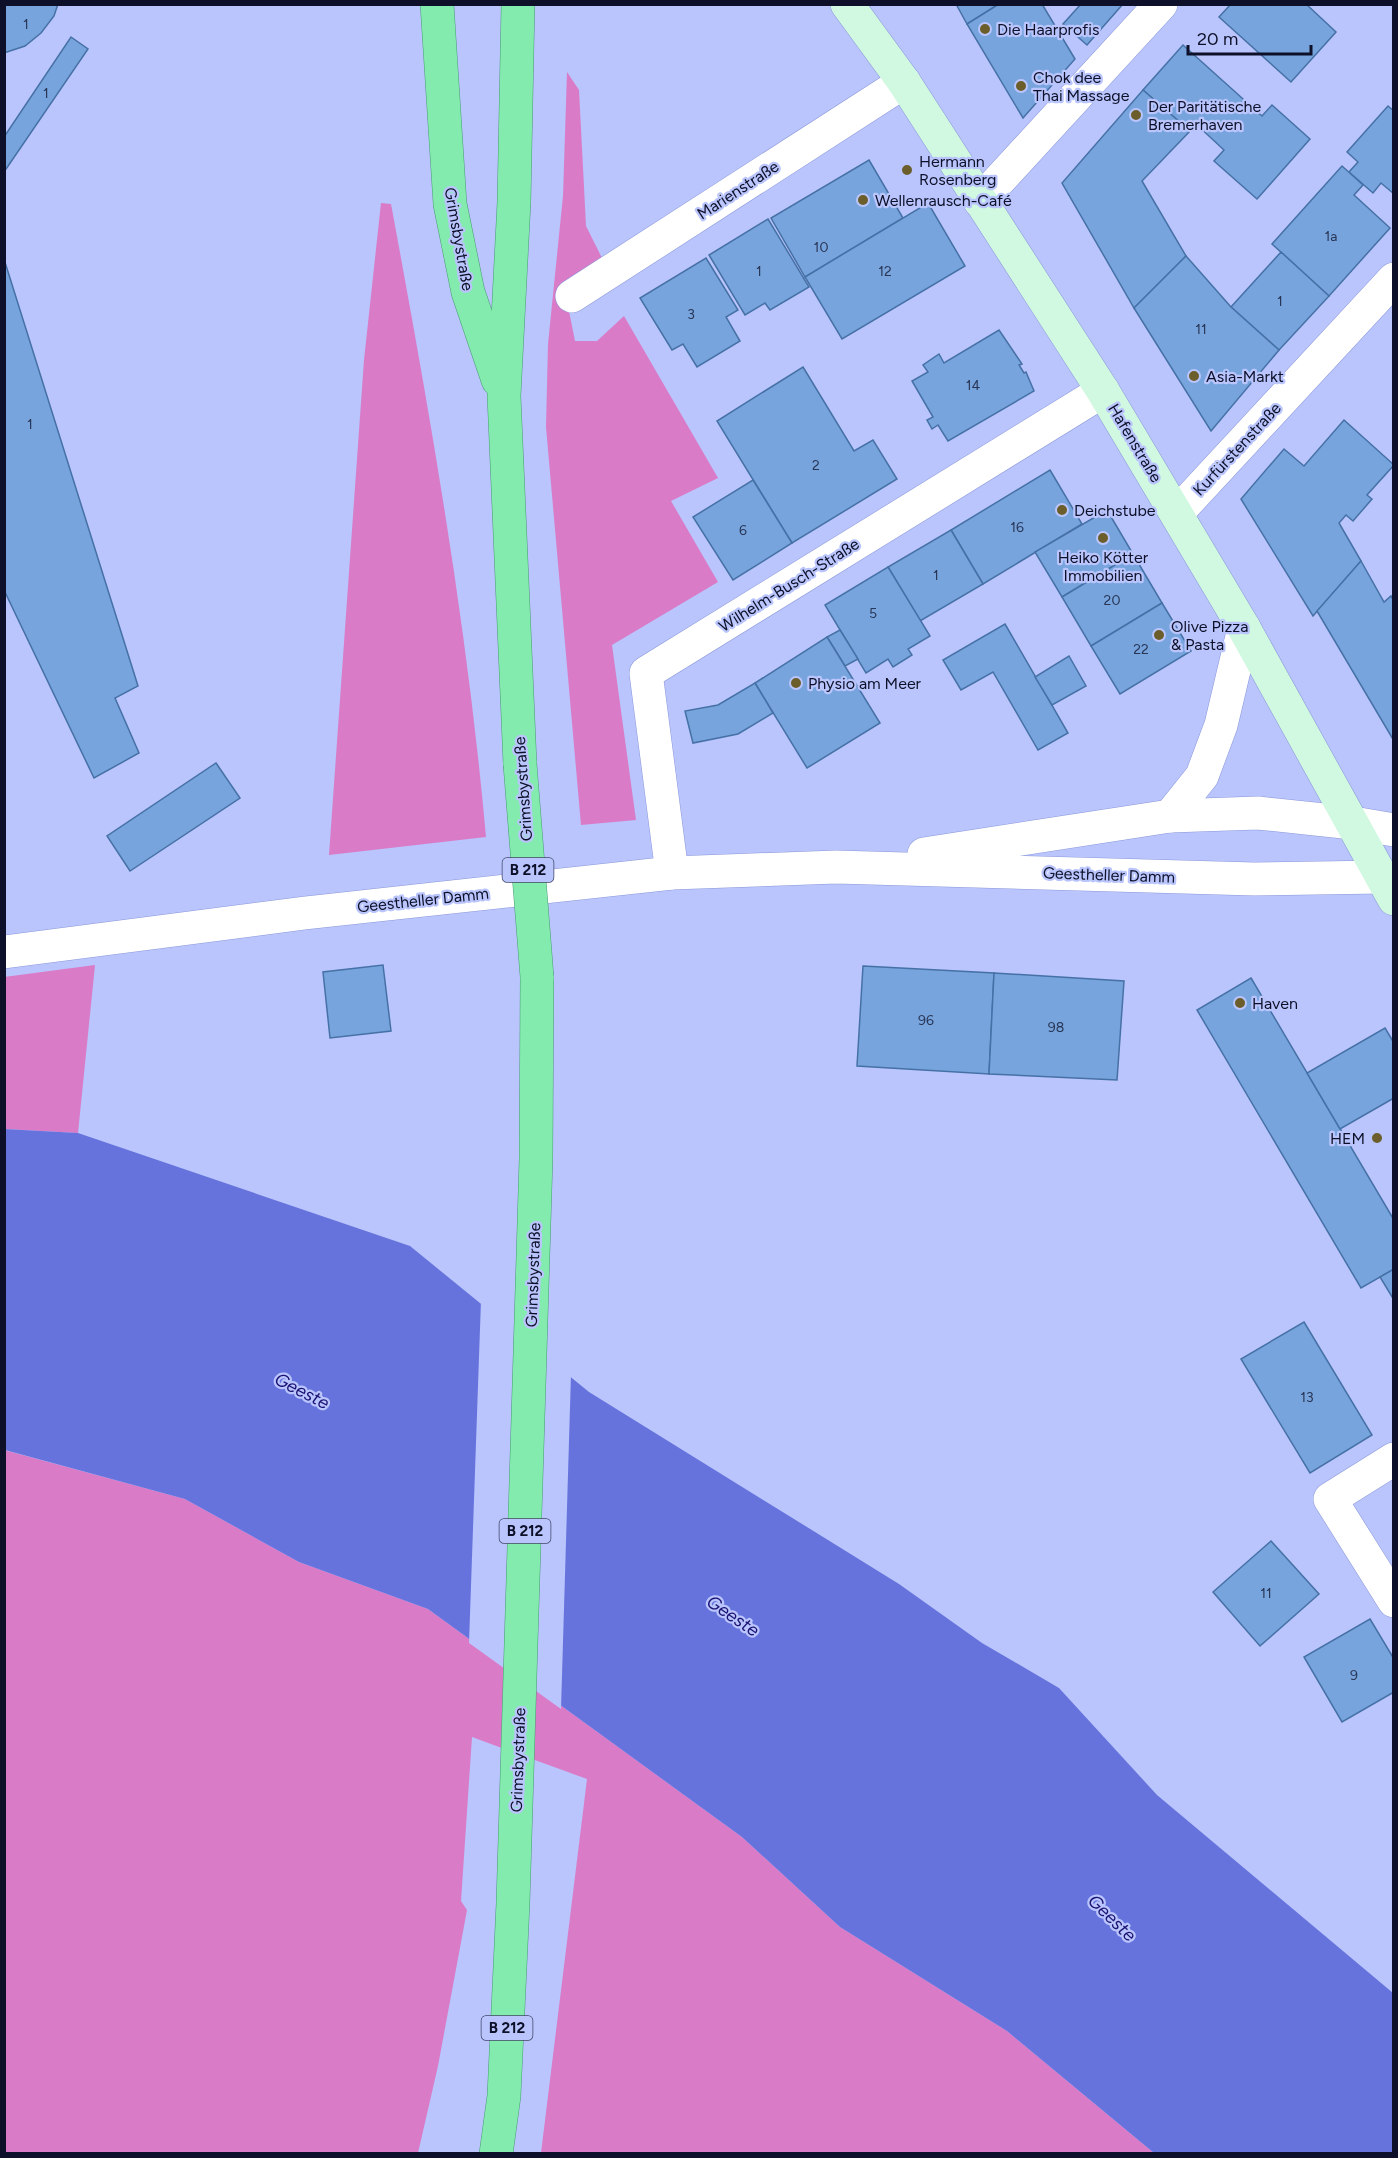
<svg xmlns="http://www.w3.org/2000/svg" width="1398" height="2158" font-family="Figtree,sans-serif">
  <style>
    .green { fill: #da7bc7 }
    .water { fill: #6673dd }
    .pier { fill: #b9c5fc }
    .building { fill: #77a4dd; stroke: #4671a7; stroke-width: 1.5 }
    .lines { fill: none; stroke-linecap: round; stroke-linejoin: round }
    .minor-casing { stroke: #8b97d9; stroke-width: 34 }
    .tertiary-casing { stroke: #8b97d9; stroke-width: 34 }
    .secondary-casing { stroke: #8b97d9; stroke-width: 34 }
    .trunk-casing { stroke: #479b73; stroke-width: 34 }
    .minor { stroke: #fff; stroke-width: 33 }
    .tertiary { stroke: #fff; stroke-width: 33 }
    .secondary { stroke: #d1f8e1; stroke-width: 33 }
    .trunk { stroke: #84ebaf; stroke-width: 33 }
    .trunk-bridge-casing { stroke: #479b73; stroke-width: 34; stroke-linecap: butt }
    .trunk-bridge { stroke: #84ebaf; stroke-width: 33 }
    .poi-dot { fill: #6b5e2b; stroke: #b9c5fc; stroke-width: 2 }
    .labels { text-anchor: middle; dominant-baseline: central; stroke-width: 4.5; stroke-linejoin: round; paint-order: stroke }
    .number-label { font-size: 14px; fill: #283555 }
    .shield { fill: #b9c5fc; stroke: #414668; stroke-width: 1.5 }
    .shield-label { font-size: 15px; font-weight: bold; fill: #0d1028 }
    .poi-label { font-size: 16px; fill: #0d1028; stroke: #b9c5fc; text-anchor: start }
    .street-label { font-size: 16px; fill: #0d1028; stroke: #b9c5fc }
    .water-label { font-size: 18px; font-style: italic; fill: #1c1272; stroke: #b9c5fc }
  </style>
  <rect width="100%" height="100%" fill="#b9c5fc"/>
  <g class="green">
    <path d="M567,72L579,90L586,226L603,260L566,296L575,341H597L624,316L718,478L671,501L718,582L612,645L636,820L581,825L546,427L548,344L563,196Z"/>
    <path d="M381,203L391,204C430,414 467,624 486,837L329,855L364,360Z"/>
    <path d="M95,965L78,1133L5,1129L4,977Z"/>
    <path d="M4,1450L185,1499L299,1562L428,1609L742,1837L840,1927L1007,2031L1154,2153H541L587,1779L472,1737L461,1901L467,1910L438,2066L418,2153H5Z"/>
  </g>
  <path class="water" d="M4,1129L78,1133L410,1246L589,1392L899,1584L982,1643L1059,1688L1157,1795L1393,1993V2153H1154L1007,2031L840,1927L742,1837L428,1609L299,1562L185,1499L5,1450Z"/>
  <path class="pier" d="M481,1300L571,1374L561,1709L469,1643Z"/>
  <g class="building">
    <path d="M4,4H58L54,16L41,33L25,46L4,53Z"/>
    <path d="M956,4H999L967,24Z"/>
    <path d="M999,4H1042L1075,59L1023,118L967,24Z"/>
    <path d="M1081,4H1123L1087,45L1063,24Z"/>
    <path d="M1231,4H1306L1336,32L1291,82L1219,17Z"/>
    <path d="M71,37L88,49L4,172V137Z"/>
    <path d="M1183,45L1262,116L1272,105L1310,139L1257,199L1214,161L1224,150L1196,124L1190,131L1143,90Z"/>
    <path d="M1143,90L1190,131L1142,181L1186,256L1134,308L1062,183Z"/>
    <path d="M1388,106L1394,111V194L1381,183L1373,193L1349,172L1358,162L1347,152Z"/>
    <path d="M869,160L903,218L805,277L771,218Z"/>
    <path d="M1342,166L1363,185L1354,195L1390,228L1329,296L1272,244Z"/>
    <path d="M928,203L965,266L842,339L805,277Z"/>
    <path d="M768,219L809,287L770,310L765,303L745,315L709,255Z"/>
    <path d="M1281,252L1329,296L1279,350L1231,307Z"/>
    <path d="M1186,256L1231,307L1279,350L1211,431L1134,308Z"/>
    <path d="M706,258L738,310L726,317L740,341L697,367L683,344L672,350L640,298Z"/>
    <path d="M4,259L138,686L115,698L139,753L94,778L4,590Z"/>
    <path d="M999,330L1022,364L1019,365L1024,373L1026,372L1034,391L948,441L938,425L932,429L927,420L933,417L912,381L928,372L923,365L939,354L944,363Z"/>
    <path d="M803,367L854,451L873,440L897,479L792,543L717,421Z"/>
    <path d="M1344,420L1394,465L1367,495L1372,499L1353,521L1346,515L1339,523L1361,561L1313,616L1241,499L1284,449L1304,466Z"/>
    <path d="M1050,470L1082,524L983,584L951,530Z"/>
    <path d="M753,480L792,543L733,580L693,517Z"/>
    <path d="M1107,510L1133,554L1062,597L1035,552Z"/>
    <path d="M951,530L983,584L920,621L888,567Z"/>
    <path d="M1133,554L1162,603L1091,646L1062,597Z"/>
    <path d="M1361,561L1384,602L1391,596L1394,601V741L1317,611Z"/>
    <path d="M888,567L930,636L908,649L912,655L893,667L888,659L866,673L825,605Z"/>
    <path d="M1162,603L1191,651L1120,694L1091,646Z"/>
    <path d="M1005,624L1068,733L1038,750L993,672L961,690L943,660Z"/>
    <path d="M840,630L858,659L845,666L827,637Z"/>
    <path d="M827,637L880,723L807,768L755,683Z"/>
    <path d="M1069,656L1086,686L1052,705L1035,677Z"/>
    <path d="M755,683L773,713L738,734L693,743L685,711L718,705Z"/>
    <path d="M216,763L240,798L130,871L107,836Z"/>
    <path d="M383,965L391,1031L330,1038L323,972Z"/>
    <path d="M863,966L994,973L989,1074L857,1066Z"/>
    <path d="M994,973L1124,981L1117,1080L989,1074Z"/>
    <path d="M1251,978L1394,1220V1269L1361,1288L1197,1010Z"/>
    <path d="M1385,1028L1394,1043V1098L1340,1129L1307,1073Z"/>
    <path d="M1394,1269V1300L1380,1277Z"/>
    <path d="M1304,1322L1372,1435L1310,1473L1241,1359Z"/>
    <path d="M1271,1541L1319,1594L1260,1646L1213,1592Z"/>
    <path d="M1370,1619L1394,1659V1692L1342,1722L1304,1657Z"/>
  </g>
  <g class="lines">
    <g class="minor-casing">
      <g id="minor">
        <path d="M980,201L1161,4"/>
        <path d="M572,296L904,82"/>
        <path d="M1177,513L1394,279"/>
        <path d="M1170,816L1202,776L1221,725L1244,628"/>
        <path d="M924,854L1170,816L1258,813L1353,823"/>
        <path d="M672,873L646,673L1103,391"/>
        <path d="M4,952L305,913L672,873L836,867L1254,879L1381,877"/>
        <path d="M1394,1459L1330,1499L1394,1601"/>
      </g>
    </g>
    <g class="tertiary-casing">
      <path id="tertiary" d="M1353,823L1394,830"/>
    </g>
    <g class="secondary-casing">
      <path id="secondary" d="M847,4L904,82L1103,391L1244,628L1394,899"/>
    </g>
    <g class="trunk-casing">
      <g id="trunk">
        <path d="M437,4L450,204L468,292L498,380"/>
        <path d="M518,4L514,202L504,396L520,764"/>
        <path d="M496,2154L504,2096L513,1903L536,1159L537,977"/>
      </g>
    </g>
    <use href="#minor" class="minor"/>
    <use href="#tertiary" class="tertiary"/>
    <use href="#secondary" class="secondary"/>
    <use href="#trunk" class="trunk"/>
    <g class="trunk-bridge-casing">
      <path id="trunk-bridge" d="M520,764L537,977"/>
    </g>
    <use href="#trunk-bridge" class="trunk-bridge"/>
  </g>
  <g class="poi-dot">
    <circle cx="985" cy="29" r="6"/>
    <circle cx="1021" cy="86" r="6"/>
    <circle cx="1136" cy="115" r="6"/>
    <circle cx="907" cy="170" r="6"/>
    <circle cx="863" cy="200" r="6"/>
    <circle cx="1194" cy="376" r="6"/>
    <circle cx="1062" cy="510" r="6"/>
    <circle cx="1103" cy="538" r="6"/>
    <circle cx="1159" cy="635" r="6"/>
    <circle cx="796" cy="683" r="6"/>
    <circle cx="1240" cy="1003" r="6"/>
    <circle cx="1377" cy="1138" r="6"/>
  </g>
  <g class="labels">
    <g class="number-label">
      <text x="26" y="24">1</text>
      <text x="46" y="93">1</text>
      <text x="1331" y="236">1a</text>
      <text x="821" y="247">10</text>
      <text x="759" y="271">1</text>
      <text x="885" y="271">12</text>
      <text x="1280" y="301">1</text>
      <text x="691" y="314">3</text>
      <text x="1201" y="329">11</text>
      <text x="973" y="385">14</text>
      <text x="30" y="424">1</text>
      <text x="816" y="465">2</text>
      <text x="1017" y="527">16</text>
      <text x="743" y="530">6</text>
      <text x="936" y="575">1</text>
      <text x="1112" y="600">20</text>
      <text x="873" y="613">5</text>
      <text x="1141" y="649">22</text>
      <text x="926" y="1020">96</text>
      <text x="1056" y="1027">98</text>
      <text x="1307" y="1397">13</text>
      <text x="1266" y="1593">11</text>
      <text x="1354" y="1675">9</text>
    </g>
    <g class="shield">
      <rect x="502.5" y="858" width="51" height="24" rx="4.5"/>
      <rect x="499.5" y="1519" width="51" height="24" rx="4.5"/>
      <rect x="481.5" y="2016" width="51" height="24" rx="4.5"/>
    </g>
    <g class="shield-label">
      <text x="528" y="870">B 212</text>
      <text x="525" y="1531">B 212</text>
      <text x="507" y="2028">B 212</text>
    </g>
    <g class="poi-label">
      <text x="997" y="29">Die Haarprofis</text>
      <text x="1033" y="77">Chok dee<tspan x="1033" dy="18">Thai Massage</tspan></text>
      <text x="1148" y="106">Der Paritätische<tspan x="1148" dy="18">Bremerhaven</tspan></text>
      <text x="919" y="161">Hermann<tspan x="919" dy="18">Rosenberg</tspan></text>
      <text x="875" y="200">Wellenrausch-Café</text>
      <text x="1206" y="376">Asia-Markt</text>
      <text x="1074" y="510">Deichstube</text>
      <text x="1103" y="557" text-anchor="middle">Heiko Kötter<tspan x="1103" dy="18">Immobilien</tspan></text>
      <text x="1171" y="626">Olive Pizza<tspan x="1171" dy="18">&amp; Pasta</tspan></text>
      <text x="808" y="683">Physio am Meer</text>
      <text x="1252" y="1003">Haven</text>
      <text x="1365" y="1138" text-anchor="end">HEM</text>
    </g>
    <g class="street-label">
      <text transform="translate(738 190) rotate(-33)">Marienstraße</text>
      <text transform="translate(459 239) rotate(80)">Grimsbystraße</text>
      <text transform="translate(1135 443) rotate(59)">Hafenstraße</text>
      <text transform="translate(1237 449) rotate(-47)">Kurfürstenstraße</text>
      <text transform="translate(789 585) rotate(-32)">Wilhelm-Busch-Straße</text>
      <text transform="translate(523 789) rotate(-94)">Grimsbystraße</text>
      <text transform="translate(1109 875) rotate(2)">Geestheller Damm</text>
      <text transform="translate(423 900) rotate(-6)">Geestheller Damm</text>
      <text transform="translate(533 1275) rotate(-88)">Grimsbystraße</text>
      <text transform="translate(518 1760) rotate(-88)">Grimsbystraße</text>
    </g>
    <g class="water-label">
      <text transform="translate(302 1391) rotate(27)">Geeste</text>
      <text transform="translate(733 1616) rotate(34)">Geeste</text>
      <text transform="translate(1112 1918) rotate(44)">Geeste</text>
    </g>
  </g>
  <rect width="1398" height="2158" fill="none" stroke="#0d1028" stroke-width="12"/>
  <path d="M1188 45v9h123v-9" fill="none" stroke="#0d1028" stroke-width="3"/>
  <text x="1197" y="45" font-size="18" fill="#0d1028" stroke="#b9c5fc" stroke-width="4.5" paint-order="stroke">20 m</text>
</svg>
